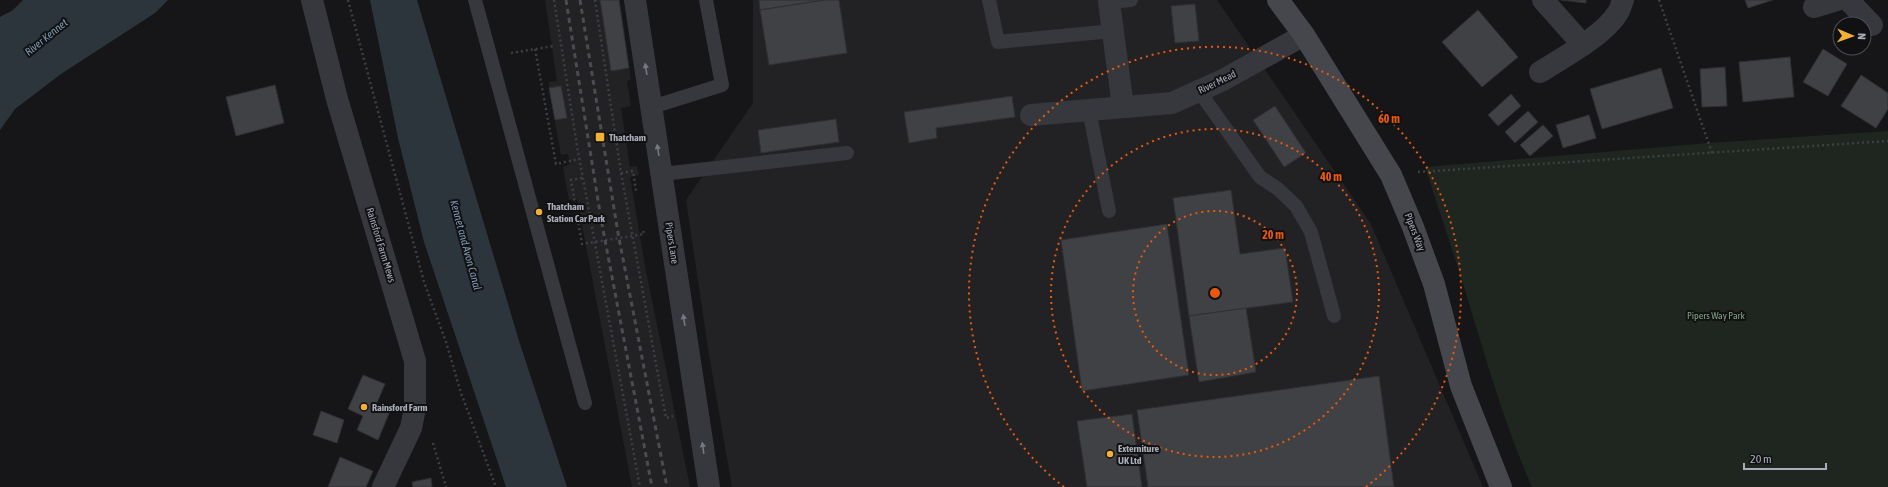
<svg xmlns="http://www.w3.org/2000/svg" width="1888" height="487" font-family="'Asap Condensed',sans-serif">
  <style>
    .built { fill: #222225 }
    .green { fill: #1e261f }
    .water { fill: #2c353c }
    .building { fill: #404145; stroke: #303034 }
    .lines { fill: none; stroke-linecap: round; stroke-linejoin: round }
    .path { stroke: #3d3f44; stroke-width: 2.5; stroke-dasharray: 2 3; stroke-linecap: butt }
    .lane { stroke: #37383d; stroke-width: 14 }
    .street { stroke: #37383d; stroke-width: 22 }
    .secondary { stroke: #45474d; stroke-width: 22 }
    .rail { stroke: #4a4c52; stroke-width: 3; stroke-dasharray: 5 4; stroke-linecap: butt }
    .oneway { fill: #757881 }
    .ring { fill: none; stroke: #e8590c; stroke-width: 2; stroke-dasharray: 2 4 }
    .poi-dot { fill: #f2b134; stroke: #111113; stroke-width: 1.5 }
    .labels { text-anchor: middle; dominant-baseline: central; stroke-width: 4; stroke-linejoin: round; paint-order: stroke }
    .street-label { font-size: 10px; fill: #a8adb8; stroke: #111113 }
    .poi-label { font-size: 10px; font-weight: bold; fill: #a8adb8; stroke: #111113; text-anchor: start }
    .park-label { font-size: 10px; fill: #7fa381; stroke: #111113 }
    .water-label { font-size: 11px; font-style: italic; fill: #7f9bb3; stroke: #111113 }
    .centre { fill: #e8590c; stroke: #111113; stroke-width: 2 }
    .ring-label { font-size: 12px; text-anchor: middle; font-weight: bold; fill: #e8590c; stroke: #111113; stroke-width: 4; stroke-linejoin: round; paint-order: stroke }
  </style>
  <rect width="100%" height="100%" fill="#161618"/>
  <g class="built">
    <path d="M545,0H619L631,80L627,81L631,106L621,108L630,167L637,166L639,175L630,177L645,266L690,487H632L577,199L569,200L563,167L570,164L568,154L561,155L549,88V82L557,81Z"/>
    <path d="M753,0H1217L1371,224L1483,487H732L709,355L686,200L753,103Z"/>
  </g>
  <path class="green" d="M1888,131V487H1532C1501,417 1482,344 1459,271C1448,236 1436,201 1425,167L1709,143Z"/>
  <g class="water">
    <path d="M23,0H168L155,13L61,74L15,109L0,130V17L13,10Z"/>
    <path d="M370,0H417L520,344L567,487H506L424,242L398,138Z"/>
  </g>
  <g class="building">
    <path d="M600,0H619L629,68L611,71Z"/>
    <path d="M759,0H825L760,10Z"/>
    <path d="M825,0H839L847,53L769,65L760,10Z"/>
    <path d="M1561,0H1586V3Z"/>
    <path d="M1745,0H1773L1748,8Z"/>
    <path d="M1195,4L1199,41L1175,43L1171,6Z"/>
    <path d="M1478,10L1518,57L1482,87L1442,42Z"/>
    <path d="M1823,49L1847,64L1828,96L1803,82Z"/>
    <path d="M1790,57L1794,97L1743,102L1739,62Z"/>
    <path d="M1725,67L1727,106L1702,107L1700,69Z"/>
    <path d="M1661,68L1673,108L1602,129L1590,89Z"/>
    <path d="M1861,75L1888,93V109L1876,128L1841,106Z"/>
    <path d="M275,85L284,123L236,136L226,97Z"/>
    <path d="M561,86L567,118L555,120L549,88Z"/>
    <path d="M1511,94L1521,106L1498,126L1488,115Z"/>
    <path d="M1012,96L1015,117L936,128L937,138L909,143L904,112Z"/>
    <path d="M1275,106L1306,153L1284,167L1253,120Z"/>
    <path d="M1528,111L1538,122L1515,143L1505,132Z"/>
    <path d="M1589,115L1596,138L1563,148L1556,125Z"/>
    <path d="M836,119L839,142L761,153L758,130Z"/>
    <path d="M1543,125L1553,136L1530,156L1520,145Z"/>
    <path d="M1231,190L1240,254L1285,248L1293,302L1189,316L1173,198Z"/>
    <path d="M1167,224L1189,375L1082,391L1061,240Z"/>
    <path d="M1246,308L1256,372L1199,382L1189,316Z"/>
    <path d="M363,375L385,384L376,405L390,411L378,440L357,430L363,416L348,409Z"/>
    <path d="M1379,376L1394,487H1148L1137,410Z"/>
    <path d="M321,411L344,420L337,443L313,435Z"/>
    <path d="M1132,414L1142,487H1087L1077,421Z"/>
    <path d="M340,457L373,471L366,487H328Z"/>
    <path d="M431,478L432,487H413L412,482Z"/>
  </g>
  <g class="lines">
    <g class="path">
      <path d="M348,0L424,282L446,342L461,393L496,487"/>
      <path d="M554,0L577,146L640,487"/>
      <path d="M595,0L621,173L633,171L636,191"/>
      <path d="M1659,0L1712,153"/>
      <path d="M535,49L556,164L579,159"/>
      <path d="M511,53L554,46"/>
      <path d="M1418,172L1888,141"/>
      <path d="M621,173L666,418L673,416"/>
      <path d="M582,178L571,180L582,244L644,234L643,231"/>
      <path d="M433,443L446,487"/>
    </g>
    <g class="lane">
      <path d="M475,0L585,403"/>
      <path d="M989,0L998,42L1113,31"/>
      <path d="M1109,2L1131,0"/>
      <path d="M1199,91L1260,177L1278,189L1296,206L1311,232L1334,316"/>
      <path d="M652,107L722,85L706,0"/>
      <path d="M1089,110L1109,211"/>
      <path d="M662,174L847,153"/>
    </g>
    <g class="street">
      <path d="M312,0L337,99L415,361V408L411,428L383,487"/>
      <path d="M635,0L709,487"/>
      <path d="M1543,0L1583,45"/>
      <path d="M1848,0L1872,25"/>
      <path d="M1109,2L1123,107"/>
      <path d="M1814,7L1837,0"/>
      <path d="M1540,72C1562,58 1603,36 1617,14C1620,10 1621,5 1623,0"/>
      <path d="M1031,115L1172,103L1223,80L1304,35"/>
    </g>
    <path class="secondary" d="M1278,0L1304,35L1391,175L1413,227L1434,284L1461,386L1501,487"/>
    <g class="rail">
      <path d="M566,0L601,219L652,487"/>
      <path d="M580,0L618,233L667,487"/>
    </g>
  </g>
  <defs><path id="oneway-solid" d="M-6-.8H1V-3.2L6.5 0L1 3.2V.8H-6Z"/></defs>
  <g class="oneway">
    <use href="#oneway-solid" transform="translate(646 69) rotate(-99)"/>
    <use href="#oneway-solid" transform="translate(658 150) rotate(-99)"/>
    <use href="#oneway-solid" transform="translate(684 320) rotate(-99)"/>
    <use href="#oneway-solid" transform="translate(703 448) rotate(-98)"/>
  </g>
  <g class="ring">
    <circle cx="1215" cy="293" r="82"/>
    <circle cx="1215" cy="293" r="164"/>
    <path d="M1064 487A246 246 0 1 1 1366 487"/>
  </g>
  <g class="poi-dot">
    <rect x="595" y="132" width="10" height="10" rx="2"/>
    <circle cx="539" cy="212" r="4"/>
    <circle cx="364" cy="407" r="4"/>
    <circle cx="1110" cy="454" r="4"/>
  </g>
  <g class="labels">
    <g class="street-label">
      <text transform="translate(1217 82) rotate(-26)">River Mead</text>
      <text transform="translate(1415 232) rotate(69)">Pipers Way</text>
      <text transform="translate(672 243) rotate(81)">Pipers Lane</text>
      <text transform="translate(381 245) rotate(73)">Rainsford Farm Mews</text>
    </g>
    <g class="poi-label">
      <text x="609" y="137">Thatcham</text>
      <text x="547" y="206">Thatcham<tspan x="547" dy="12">Station Car Park</tspan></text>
      <text x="372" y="407">Rainsford Farm</text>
      <text x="1118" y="448">Externiture<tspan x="1118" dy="12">UK Ltd</tspan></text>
    </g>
    <g class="park-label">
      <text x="1716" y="315">Pipers Way Park</text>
    </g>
    <g class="water-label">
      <text transform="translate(46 37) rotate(-39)">River Kennet</text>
      <text transform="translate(466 245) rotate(75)">Kennet and Avon Canal</text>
    </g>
  </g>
  <circle cx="1215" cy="293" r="6" class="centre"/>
  <g class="ring-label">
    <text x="1389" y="123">60 m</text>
    <text x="1331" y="181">40 m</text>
    <text x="1273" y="239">20 m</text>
  </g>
  <g transform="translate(1852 36) rotate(92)"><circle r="19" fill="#111113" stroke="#4d4f55"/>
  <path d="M0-3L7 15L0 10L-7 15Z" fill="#f2b134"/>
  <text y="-6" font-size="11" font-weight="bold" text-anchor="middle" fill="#a8adb8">N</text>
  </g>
  <path d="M1744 463v6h82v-6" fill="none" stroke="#a8adb8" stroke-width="2"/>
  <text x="1750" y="463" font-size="12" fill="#a8adb8" stroke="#111113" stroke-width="3" paint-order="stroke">20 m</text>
</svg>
